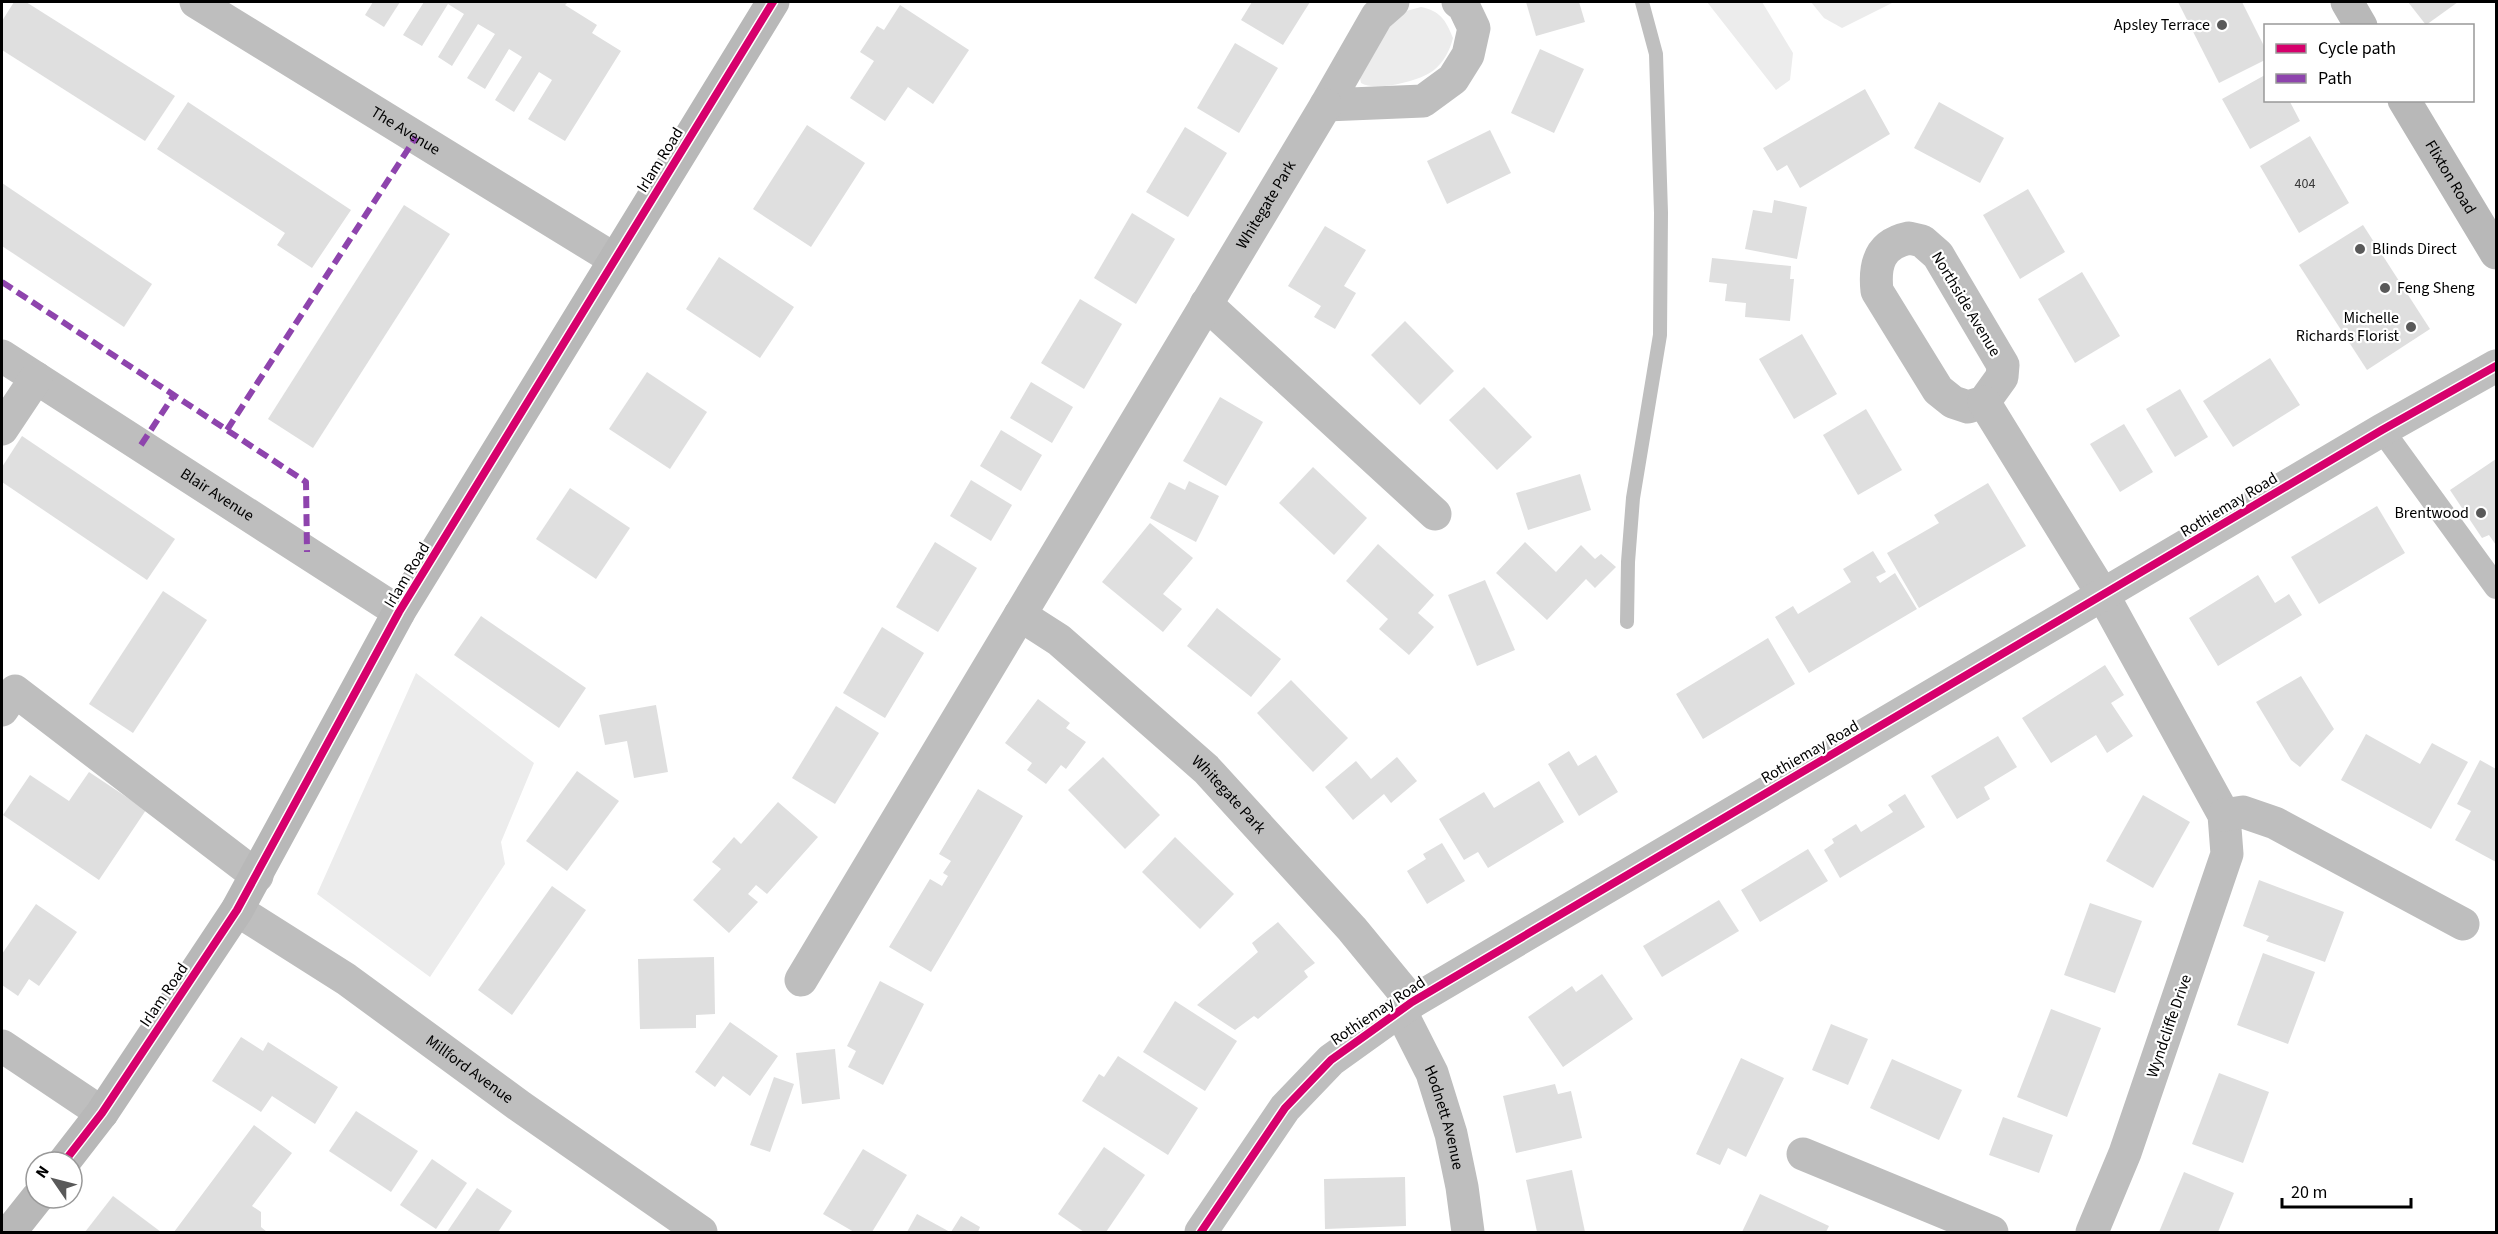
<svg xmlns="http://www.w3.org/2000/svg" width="2498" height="1234" font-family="'Source Sans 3',sans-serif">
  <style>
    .green { fill: #ececec }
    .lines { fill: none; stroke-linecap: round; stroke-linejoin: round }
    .stream { stroke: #bfbfbf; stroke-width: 14 }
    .building { fill: #dfdfdf }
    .lane { stroke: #bebebe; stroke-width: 24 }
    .street { stroke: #bebebe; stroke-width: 33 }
    .secondary { stroke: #b8b8b8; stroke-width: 33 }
    .quiet { stroke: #8e44ad; stroke-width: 6; stroke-dasharray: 12 6; stroke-linecap: butt }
    .cycleway-casing { stroke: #fff; stroke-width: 11 }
    .cycleway { stroke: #d6006c; stroke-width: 8 }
    .poi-dot { fill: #595959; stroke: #fff; stroke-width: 2 }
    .labels { text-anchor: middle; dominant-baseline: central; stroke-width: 4.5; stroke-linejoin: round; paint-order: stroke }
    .number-label { font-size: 14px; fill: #383838 }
    .poi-label { font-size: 16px; fill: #000; stroke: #fff; text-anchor: end }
    .street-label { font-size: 16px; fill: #000; stroke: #fff }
  </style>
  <rect width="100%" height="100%" fill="#fff"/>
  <g class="green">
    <path d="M1707,2H1762L1793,53L1790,80L1776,90Z"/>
    <path d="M1811,2H1894L1842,28L1824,18Z"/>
    <path d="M1421,7C1440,11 1446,20 1453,38C1450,50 1444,62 1434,70C1421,81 1375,92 1361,83L1360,78L1390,25L1406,11Z"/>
    <path d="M416,673L534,763L501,842L505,864L430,977L317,894Z"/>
  </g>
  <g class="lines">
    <path class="stream" d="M1627,622L1628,562L1633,498L1660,335L1661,213L1656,54L1642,2"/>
  </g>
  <g class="building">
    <path d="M14,2H26L175,96L145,141L2,50V21Z"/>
    <path d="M373,2H400L384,27L365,15Z"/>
    <path d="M424,2H568L565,5L597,25L592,33L621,51L565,141L528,119L552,80L539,72L514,112L495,100L522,57L509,49L485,89L467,78L495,34L478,24L452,66L438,57L464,14L448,4L422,46L403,35Z"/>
    <path d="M1252,2H1310L1283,45L1241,20Z"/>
    <path d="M1526,2H1579L1585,22L1536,36Z"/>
    <path d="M2178,2H2242L2265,48V60L2219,83Z"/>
    <path d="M2408,2H2458L2426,25Z"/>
    <path d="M900,5L969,50L933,104L908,87L885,121L850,98L874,61L860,52L877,26L884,30Z"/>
    <path d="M1235,43L1278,68L1239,133L1197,108Z"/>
    <path d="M1540,49L1584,69L1554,133L1511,113Z"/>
    <path d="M2265,75V100H2289L2300,121L2250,149L2222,99Z"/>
    <path d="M1865,89L1890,134L1800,188L1787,165L1777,171L1763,148Z"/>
    <path d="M188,102L351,210L312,268L277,245L285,233L157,149Z"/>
    <path d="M1939,102L2004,138L1980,183L1914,148Z"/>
    <path d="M807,125L865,163L811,247L753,209Z"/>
    <path d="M1185,127L1227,153L1188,217L1146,192Z"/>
    <path d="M1490,130L1511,173L1447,204L1427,161Z"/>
    <path d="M2310,136L2349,203L2299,233L2260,166Z"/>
    <path d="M2,183L152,284L124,327L2,246Z"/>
    <path d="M2028,189L2065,252L2020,279L1983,215Z"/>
    <path d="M1774,200L1807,207L1797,259L1745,249L1753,210L1772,213Z"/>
    <path d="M404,205L450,234L313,448L268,419Z"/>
    <path d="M1132,213L1175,239L1136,304L1094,278Z"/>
    <path d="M2363,225L2430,329L2367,370L2299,265Z"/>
    <path d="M1325,226L1366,250L1344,286L1356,293L1335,329L1314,317L1321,306L1288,286Z"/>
    <path d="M719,257L794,307L760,358L686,309Z"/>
    <path d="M1712,258L1791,266L1790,279H1794L1790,321L1745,317L1746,303L1725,301L1727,284L1709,282Z"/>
    <path d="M2082,272L2120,336L2075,363L2038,299Z"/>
    <path d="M1080,299L1122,324L1084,389L1041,363Z"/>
    <path d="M1405,321L1454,371L1420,405L1371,355Z"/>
    <path d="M1802,334L1837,394L1794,419L1759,359Z"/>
    <path d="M2270,358L2300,405L2233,447L2203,401Z"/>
    <path d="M647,372L707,412L670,469L609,429Z"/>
    <path d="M1031,382L1073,407L1052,443L1010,418Z"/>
    <path d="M1484,387L1532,437L1497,470L1449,420Z"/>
    <path d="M2180,389L2208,437L2175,457L2146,409Z"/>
    <path d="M1220,397L1263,422L1226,486L1183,461Z"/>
    <path d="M1866,409L1902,470L1858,495L1823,435Z"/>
    <path d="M2124,424L2153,472L2120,492L2090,444Z"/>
    <path d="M1001,430L1042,455L1021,491L980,466Z"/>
    <path d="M22,436L175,539L147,580L2,482V467Z"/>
    <path d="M2496,459V545L2489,535L2482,538L2450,490Z"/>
    <path d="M1313,467L1367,518L1334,555L1279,503Z"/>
    <path d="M1580,474L1591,510L1528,530L1516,493Z"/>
    <path d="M971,480L1012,505L991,541L950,516Z"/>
    <path d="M1189,481L1219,496L1196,542L1150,518L1169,482L1185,490Z"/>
    <path d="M1988,483L2026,546L1919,608L1887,553L1939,523L1934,515Z"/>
    <path d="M570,488L630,528L596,579L536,539Z"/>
    <path d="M2377,506L2405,553L2319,604L2291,557Z"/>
    <path d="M1150,523L1193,558L1163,594L1182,609L1163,632L1102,582Z"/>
    <path d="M935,542L977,568L938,632L896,607Z"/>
    <path d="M1525,542L1556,572L1581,545L1595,559L1601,554L1616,567L1595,588L1586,579L1547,620L1496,573Z"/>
    <path d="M1378,544L1434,595L1418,613L1434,627L1409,655L1379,629L1388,619L1346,581Z"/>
    <path d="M1873,551L1886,572L1876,577L1880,583L1895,573L1917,609L1809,673L1775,617L1793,606L1798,614L1851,582L1843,569Z"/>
    <path d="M2258,575L2275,603L2289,594L2302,615L2218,666L2189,618Z"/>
    <path d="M1485,580L1515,650L1477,666L1448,595Z"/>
    <path d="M163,591L207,620L133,733L89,704Z"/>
    <path d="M1217,608L1281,659L1251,697L1187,646Z"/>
    <path d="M481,616L586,688L559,728L454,655Z"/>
    <path d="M882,627L924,653L885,718L843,693Z"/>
    <path d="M1768,638L1795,684L1703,739L1676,694Z"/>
    <path d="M2105,665L2124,695L2111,703L2133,736L2107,753L2096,735L2051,763L2022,718Z"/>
    <path d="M2301,676L2334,729L2300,767L2291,760L2256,702Z"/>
    <path d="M1291,680L1348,738L1313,772L1257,713Z"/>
    <path d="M1038,699L1070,723L1066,728L1086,742L1066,769L1061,765L1046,784L1027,770L1032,763L1005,743Z"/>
    <path d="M656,705L668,772L634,778L627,741L605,745L599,715Z"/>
    <path d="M836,706L879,733L835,804L792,778Z"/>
    <path d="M2366,734L2420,764L2432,743L2468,762L2431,829L2341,780Z"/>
    <path d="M1998,736L2017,767L1984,787L1990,799L1957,819L1931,776Z"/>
    <path d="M1569,751L1578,766L1596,755L1618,792L1579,816L1548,764Z"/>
    <path d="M1103,757L1160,815L1125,849L1068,790Z"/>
    <path d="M1397,757L1417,781L1391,803L1384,794L1353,820L1325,787L1356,761L1371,779Z"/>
    <path d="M2480,760L2496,769V862L2455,840L2471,811L2457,804Z"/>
    <path d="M577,771L619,801L567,871L526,841Z"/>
    <path d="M89,772L146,810L99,880L3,815L30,775L69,801Z"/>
    <path d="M1539,781L1564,822L1488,868L1478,852L1464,860L1439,819L1484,792L1494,808Z"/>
    <path d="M978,789L1023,816L931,972L889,947L930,879L942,886L948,876L943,873L951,861L939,854Z"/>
    <path d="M1905,794L1925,827L1840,878L1824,850L1834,843L1832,839L1856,824L1861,832L1893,812L1888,805Z"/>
    <path d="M2143,795L2190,822L2153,888L2106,861Z"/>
    <path d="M778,802L818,837L767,894L756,885L748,894L758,902L729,933L693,900L721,869L712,862L734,837L741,844Z"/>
    <path d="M1175,837L1234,894L1200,929L1142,872Z"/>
    <path d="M1442,843L1465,881L1427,904L1407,871L1426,859L1423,854Z"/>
    <path d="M1808,849L1828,881L1760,922L1741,890Z"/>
    <path d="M2259,880L2344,912L2325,962L2266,941L2269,936L2243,926Z"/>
    <path d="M552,886L586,910L512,1015L478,990Z"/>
    <path d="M1719,900L1739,931L1662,977L1643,946Z"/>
    <path d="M2090,903L2142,921L2115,993L2064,975Z"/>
    <path d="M36,904L77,932L39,986L29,979L18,996L2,985V954Z"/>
    <path d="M1278,922L1315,963L1304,971L1308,977L1258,1019L1254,1016L1235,1030L1197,1005L1258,952L1252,943Z"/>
    <path d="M2263,953L2315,972L2288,1044L2237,1025Z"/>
    <path d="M714,957L715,1014L696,1015V1028L640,1029L638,959Z"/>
    <path d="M1602,974L1633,1019L1563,1067L1528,1017L1572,986L1576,992Z"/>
    <path d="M880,981L924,1004L883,1085L848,1067L856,1051L847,1046Z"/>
    <path d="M1175,1001L1237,1041L1205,1091L1143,1052Z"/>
    <path d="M2051,1009L2101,1028L2067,1117L2017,1097Z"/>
    <path d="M730,1022L778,1056L750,1096L723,1076L715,1087L695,1072Z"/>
    <path d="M1831,1024L1868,1039L1848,1085L1812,1070Z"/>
    <path d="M241,1037L263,1051L268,1042L338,1087L315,1124L272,1096L261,1112L212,1081Z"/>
    <path d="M835,1049L840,1099L802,1104L796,1053Z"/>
    <path d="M1118,1056L1198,1108L1168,1155L1082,1101L1099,1074L1104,1077Z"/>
    <path d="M1741,1058L1784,1078L1746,1157L1728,1148L1720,1165L1696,1154Z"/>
    <path d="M1892,1059L1962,1090L1939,1140L1870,1108Z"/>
    <path d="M2219,1073L2269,1092L2243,1163L2192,1144Z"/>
    <path d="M774,1077L794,1084L770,1152L750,1145Z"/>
    <path d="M1555,1084L1558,1094L1571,1091L1582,1138L1516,1153L1503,1096Z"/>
    <path d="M356,1111L418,1151L391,1192L329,1151Z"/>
    <path d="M2003,1117L2053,1135L2039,1173L1989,1155Z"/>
    <path d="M254,1125L292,1153L252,1206L261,1212V1227L267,1232H174Z"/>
    <path d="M1104,1147L1145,1175L1106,1232H1084L1058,1214Z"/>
    <path d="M863,1149L907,1175L872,1232H854L823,1214Z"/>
    <path d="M432,1159L467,1183L436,1229L400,1205Z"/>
    <path d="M1572,1170L1585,1232H1537L1526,1180Z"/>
    <path d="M2184,1172L2234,1193L2218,1232H2159Z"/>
    <path d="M1405,1177L1406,1226L1325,1229L1324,1179Z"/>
    <path d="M477,1188L512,1211L498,1232H447Z"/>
    <path d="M1760,1194L1829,1226L1826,1232H1742Z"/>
    <path d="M113,1196L161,1232H85Z"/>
    <path d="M917,1214L950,1232H907Z"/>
    <path d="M961,1216L980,1227L978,1232H951Z"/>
  </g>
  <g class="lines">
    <path class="lane" d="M2382,430L2496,587"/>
    <g class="street">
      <path id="s1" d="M196,2L614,259"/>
      <path d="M1393,2L1377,16L1326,105L1423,101L1453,79L1468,55L1474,28L1463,5L1458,2"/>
      <path d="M1909,238L1922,241L1938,255L2003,365L2002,377L1984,402L1968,407L1953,402L1938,390L1877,291C1874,264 1880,244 1909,238Z"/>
      <path d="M1206,304L1435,514"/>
      <path id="s2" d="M2,356L399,612"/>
      <path d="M1984,402L2103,595L2224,815L2227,854L2125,1153L2092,1232"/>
      <path d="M2,429L36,378"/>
      <path id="s3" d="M1020,615L1059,640L1206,769L1352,929L1412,1002"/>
      <path d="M2,710L15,691L257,876"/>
      <path d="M2224,815L2243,812L2275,823L2463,924"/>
      <path id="s4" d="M237,910L346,979L521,1107L701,1232"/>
      <path id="s5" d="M801,980L1326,105"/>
      <path id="s6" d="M1400,1010L1432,1073L1451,1134L1462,1187L1468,1232"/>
      <path d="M2,1046L102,1113"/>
      <path d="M1803,1154L1992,1232"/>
      <path d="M1201,1232L1285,1108L1331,1060L1412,1002L2382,430L2496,366"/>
    </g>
    <g class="secondary">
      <path d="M2347,2L2361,26"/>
      <path id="s7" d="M2404,100L2496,253"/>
      <path d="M64,1162L102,1113L237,910L399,612L773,2"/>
      <path d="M10,1232L37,1198"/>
    </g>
    <g class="quiet">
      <path d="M2,282L306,482L307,552"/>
      <path d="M227,430L416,137"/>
      <path d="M141,445L174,395"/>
    </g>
    <g class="cycleway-casing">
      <g id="cycleway">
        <path d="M64,1162L102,1113L237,910L399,612L773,2"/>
        <path d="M1201,1232L1285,1108L1331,1060L1412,1002L2382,430L2496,366"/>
      </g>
    </g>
    <use href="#cycleway" class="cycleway"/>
  </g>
  <g class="poi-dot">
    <circle cx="2222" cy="25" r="6"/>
    <circle cx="2360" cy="249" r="6"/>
    <circle cx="2385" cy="288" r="6"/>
    <circle cx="2411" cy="327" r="6"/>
    <circle cx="2481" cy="513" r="6"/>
  </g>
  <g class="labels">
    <g class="number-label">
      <text x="2305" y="184">404</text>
    </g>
    <g class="poi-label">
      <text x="2210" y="25">Apsley Terrace</text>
      <text x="2372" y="249" text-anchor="start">Blinds Direct</text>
      <text x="2397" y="288" text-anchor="start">Feng Sheng</text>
      <text x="2399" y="318">Michelle<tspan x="2399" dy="18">Richards Florist</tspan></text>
      <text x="2469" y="513">Brentwood</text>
    </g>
    <g class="street-label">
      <text stroke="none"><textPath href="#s1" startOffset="246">The Avenue</textPath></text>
      <text transform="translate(660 160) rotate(-58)">Irlam Road</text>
      <text stroke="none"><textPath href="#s7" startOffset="90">Flixton Road</textPath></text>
      <text stroke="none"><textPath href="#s5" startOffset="904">Whitegate Park</textPath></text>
      <text transform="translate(1966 304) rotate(59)">Northside Avenue</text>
      <text stroke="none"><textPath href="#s2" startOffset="256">Blair Avenue</textPath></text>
      <text transform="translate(2229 505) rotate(-31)">Rothiemay Road</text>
      <text transform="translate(407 575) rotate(-59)">Irlam Road</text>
      <text transform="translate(1810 752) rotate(-30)">Rothiemay Road</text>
      <text stroke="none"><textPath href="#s3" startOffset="276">Whitegate Park</textPath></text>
      <text transform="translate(164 995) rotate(-56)">Irlam Road</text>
      <text transform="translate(1378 1011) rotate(-34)">Rothiemay Road</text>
      <text transform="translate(2169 1026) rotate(-71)">Wyndcliffe Drive</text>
      <text stroke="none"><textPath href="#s4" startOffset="282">Millford Avenue</textPath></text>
      <text stroke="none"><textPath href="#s6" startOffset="117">Hodnett Avenue</textPath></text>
    </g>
  </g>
  <rect width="2498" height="1234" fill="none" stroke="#000000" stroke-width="6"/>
  <rect x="2264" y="24" width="210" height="78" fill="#ffffff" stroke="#999999" stroke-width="1.5"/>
  <rect x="2276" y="44" width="30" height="9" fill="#d6006c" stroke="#999999" stroke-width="1.5"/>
  <text x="2318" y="54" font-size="18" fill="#000000">Cycle path</text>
  <rect x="2276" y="74" width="30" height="9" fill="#8e44ad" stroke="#999999" stroke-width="1.5"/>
  <text x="2318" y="84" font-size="18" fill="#000000">Path</text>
  <g transform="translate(54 1180) rotate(305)"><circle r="28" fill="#ffffff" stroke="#999999" stroke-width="1.5"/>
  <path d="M0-4.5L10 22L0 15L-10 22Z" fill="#595959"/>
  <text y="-9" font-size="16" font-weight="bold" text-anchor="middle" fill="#000000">N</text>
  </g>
  <path d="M2282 1198v9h129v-9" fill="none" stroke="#000000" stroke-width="3"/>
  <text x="2291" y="1198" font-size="18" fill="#000000" stroke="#ffffff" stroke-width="4.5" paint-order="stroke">20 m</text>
</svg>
